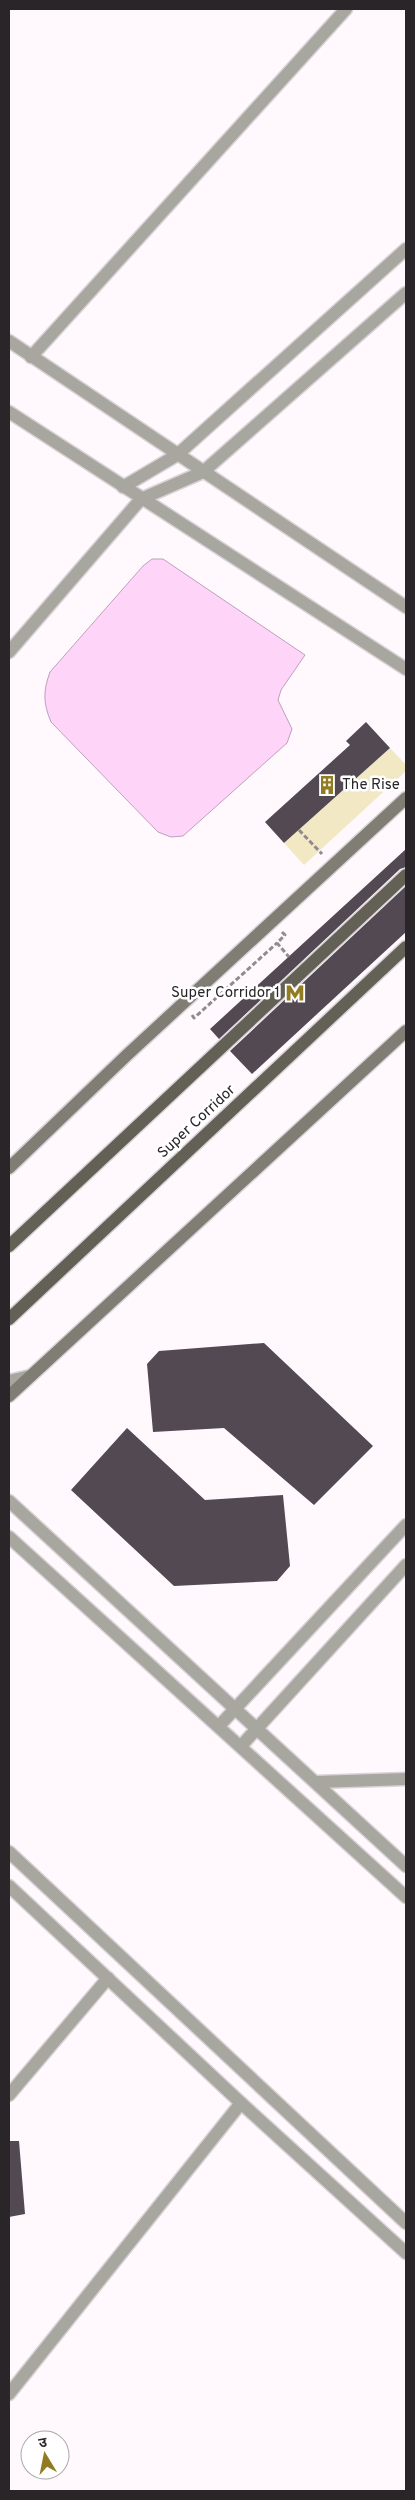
<svg xmlns="http://www.w3.org/2000/svg" width="415" height="2500" font-family="Overpass,'Noto Sans Devanagari',sans-serif">
  <style>
    .green { fill: #f2e8c4 }
    .water { fill: #fed4f9; stroke: #bea0bb }
    .building { fill: #534952 }
    .lines { fill: none; stroke-linecap: round; stroke-linejoin: round }
    .street-casing { stroke: #d9d3d8; stroke-width: 15 }
    .secondary-casing { stroke: #d9d3d8; stroke-width: 15 }
    .primary-casing { stroke: #d9d3d8; stroke-width: 15 }
    .path { stroke: #908b8f; stroke-width: 3; stroke-dasharray: 5 2.5; stroke-linecap: butt }
    .street { stroke: #a7a69f; stroke-width: 12 }
    .secondary { stroke: #7f7d74; stroke-width: 12 }
    .primary { stroke: #636055; stroke-width: 12 }
    .labels { text-anchor: middle; dominant-baseline: central; stroke-width: 5; stroke-linejoin: round; paint-order: stroke }
    .poi-label { font-size: 15px; fill: #2a2529; stroke: #fff; text-anchor: start }
    .street-label { font-size: 15px; fill: #2a2529; stroke: #fff }
  </style>
  <rect width="100%" height="100%" fill="#fff9fe"/>
  <path class="green" d="M390,748L406,765V771L304,865L284,843Z"/>
  <path class="water" d="M152,559H163L305,655L281,690L278,700L292,729L287,743L183,836L171,837L158,832L51,722C43,703 43,691 50,672L143,566Z"/>
  <g class="building">
    <path d="M366,722L390,748L284,843L265,822L350,745L346,741Z"/>
    <path d="M406,849V867L400,869L219,1039L210,1029Z"/>
    <path d="M406,886V932L252,1074L230,1051Z"/>
    <path d="M264,1343L373,1446L314,1505L224,1428L153,1432L147,1364L159,1351Z"/>
    <path d="M127,1428L205,1500L283,1495L290,1566L277,1581L174,1586L71,1490Z"/>
    <path d="M9,2141H19L25,2214L9,2217Z"/>
  </g>
  <g class="lines">
    <g class="street-casing">
      <g id="street">
        <path d="M9,341L406,607"/>
        <path d="M31,357L346,9"/>
        <path d="M9,412L406,669"/>
        <path d="M123,487L177,455L406,249"/>
        <path d="M9,652L141,499L203,472L406,293"/>
        <path d="M9,1381L30,1376"/>
        <path d="M9,1501L406,1866"/>
        <path d="M9,1537L406,1897"/>
        <path d="M219,1726L406,1525"/>
        <path d="M241,1746L406,1565"/>
        <path d="M316,1782L406,1779"/>
        <path d="M9,1852L406,2223"/>
        <path d="M9,1886L241,2103L406,2253"/>
        <path d="M9,2095L108,1978"/>
        <path d="M9,2394L241,2103"/>
      </g>
    </g>
    <g class="secondary-casing">
      <g id="secondary">
        <path d="M9,1168L127,1055L406,798"/>
        <path d="M9,1396L406,1031"/>
      </g>
    </g>
    <g class="primary-casing">
      <g id="primary">
        <path d="M9,1246L406,875"/>
        <path d="M9,1319L406,947"/>
      </g>
    </g>
    <g class="path">
      <path d="M299,830L322,854"/>
      <path d="M282,932L285,935L277,943L289,957"/>
      <path d="M192,1015L194,1018L277,943"/>
    </g>
    <use href="#street" class="street"/>
    <use href="#secondary" class="secondary"/>
    <use href="#primary" class="primary"/>
  </g>
  <defs>
    <g id="building-bare" transform="scale(1.5)"><path d="M-4-6H4V6H1V3H-1V6H-4ZM-2.5-4.3h1.7v1.8h-1.7ZM.8-4.3h1.7v1.8H.8ZM-2.5-1h1.7V.8h-1.7ZM.8-1h1.7V.8H.8Z" fill="#917c22" stroke="#fff" stroke-width="2.5" paint-order="stroke"/></g>
    <g id="metro-bare" transform="scale(1.5)"><path d="M-5.5 5V-5H-3L0 0L3-5H5.5V5H3V-.5L0 4L-3-.5V5Z" fill="#917c22" stroke="#fff" stroke-width="2.5" paint-order="stroke"/></g>
  </defs>
  <g fill-rule="evenodd">
    <use href="#building-bare" x="327" y="785"/>
    <use href="#metro-bare" x="295" y="993"/>
  </g>
  <g class="labels">
    <g class="poi-label">
      <text x="342" y="785">The Rise</text>
      <text x="280" y="993" text-anchor="end">Super Corridor 1</text>
    </g>
    <g class="street-label">
      <text transform="translate(197 1122) rotate(-43)">Super Corridor</text>
    </g>
  </g>
  <rect width="415" height="2500" fill="none" stroke="#2a2529" stroke-width="20"/>
  <g transform="translate(45 2455) rotate(350)"><circle r="24" fill="#ffffff" stroke="#aaa8a9"/>
  <path d="M0-4L9 19L0 12L-9 19Z" fill="#917c22"/>
  <text y="-8" font-size="14" font-weight="bold" text-anchor="middle" fill="#2a2529">उ</text>
  </g>
</svg>
